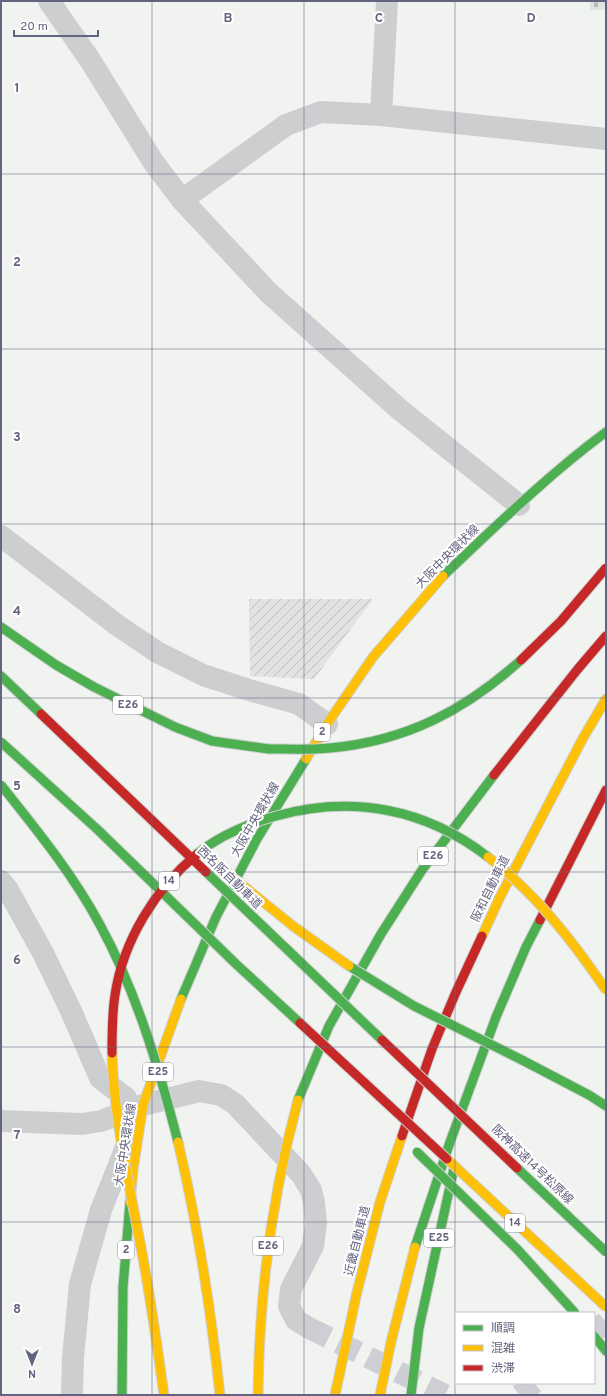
<svg xmlns="http://www.w3.org/2000/svg" width="607" height="1396" font-family="Overpass,'Noto Sans JP',sans-serif">
  <style>
    .industrial { fill: url(#industrial-furrows) }
    .cemetery { fill: url(#cemetery-stones) }
    .lines { fill: none; stroke-linecap: round; stroke-linejoin: round }
    .street-tunnel { stroke: #cecfd4; stroke-width: 22; stroke-dasharray: 22 11; stroke-linecap: butt }
    .fast-casing { stroke: #cecfcf; stroke-width: 11 }
    .slow-casing { stroke: #cecfcf; stroke-width: 11 }
    .jam-casing { stroke: #cecfcf; stroke-width: 11 }
    .street { stroke: #cdcecf; stroke-width: 22 }
    .fast { stroke: #4caf50; stroke-width: 9 }
    .slow { stroke: #ffc107; stroke-width: 9 }
    .jam { stroke: #c62828; stroke-width: 9 }
    .fast-bridge-casing { stroke: #cfd0cf; stroke-width: 11; stroke-linecap: butt }
    .slow-bridge-casing { stroke: #cfd0cf; stroke-width: 11; stroke-linecap: butt }
    .jam-bridge-casing { stroke: #cfd0cf; stroke-width: 11; stroke-linecap: butt }
    .fast-bridge { stroke: #4caf50; stroke-width: 9 }
    .slow-bridge { stroke: #ffc107; stroke-width: 9 }
    .jam-bridge { stroke: #c62828; stroke-width: 9 }
    .grid { fill: none; stroke: #646380; stroke-width: 1; stroke-opacity: 0.55 }
    .labels { text-anchor: middle; dominant-baseline: central; stroke-width: 4; stroke-linejoin: round; paint-order: stroke }
    .shield { fill: #fff; stroke: #9292a6; stroke-width: 1 }
    .shield-label { font-size: 11px; font-weight: bold; fill: #646380 }
    .street-label { font-size: 12px; fill: #646380; stroke: #fff }
    .grid-label { font-size: 13px; text-anchor: middle; font-weight: bold; fill: #646380; stroke: #fff; stroke-width: 4; stroke-linejoin: round; paint-order: stroke }
  </style>
  <defs>
    <pattern id="industrial-furrows" width="10" height="10" patternUnits="userSpaceOnUse"><rect width="10" height="10" fill="#e1e3e3"/><path d="M-1 1l2-2M0 10L10 0M9 11l2-2" fill="none" stroke="#babcbd"/></pattern>
    <pattern id="cemetery-stones" width="16" height="16" patternUnits="userSpaceOnUse"><rect width="16" height="16" fill="#dfe5e0"/><path d="M2 7V4a2 2 0 0 1 4 0v3zM10 15v-3a2 2 0 0 1 4 0v3z" fill="#b8bdbb"/></pattern>
  </defs>
  <rect width="100%" height="100%" fill="#f1f3f0"/>
  <path class="industrial" d="M249,599H373L314,679L250,676Z"/>
  <path class="cemetery" d="M590,1H606V9L590,11Z"/>
  <g class="lines">
    <g class="street-tunnel">
      <path d="M309,1328L445,1395"/>
      <path d="M594,1332L606,1322"/>
      <path d="M520,1395L534,1383"/>
    </g>
    <g class="fast-casing">
      <g id="fast">
        <path d="M443,576C496,526 548,475 606,432"/>
        <path d="M1,627L56,665L94,687L175,727L212,741L269,749"/>
        <path d="M1,676L41,714"/>
        <path d="M181,999L216,917L257,839L306,759"/>
        <path d="M522,1060L589,1095L606,1106"/>
        <path d="M298,1100L329,1026L381,934L422,870L494,775"/>
        <path d="M415,1247L450,1142L496,1017L526,947L540,920"/>
        <path d="M594,1336L606,1351"/>
        <path d="M122,1395L123,1287L130,1202"/>
        <path d="M411,1395L419,1328L454,1168"/>
      </g>
    </g>
    <g class="slow-casing">
      <g id="slow">
        <path d="M306,759L327,724L373,657L443,576"/>
        <path d="M482,936L500,897L583,738L606,699"/>
        <path d="M130,1202L133,1170L143,1105L181,999"/>
        <path d="M335,1395L357,1292L380,1202L402,1136"/>
        <path d="M380,1395L391,1342L415,1247"/>
      </g>
    </g>
    <g class="jam-casing">
      <g id="jam">
        <path d="M494,775L577,670L606,636"/>
        <path d="M540,920L606,790"/>
        <path d="M402,1136L432,1049L456,992L482,936"/>
      </g>
    </g>
    <g class="street">
      <path d="M49,1L90,60L154,163L182,200L269,293L399,409L519,505"/>
      <path d="M381,115L387,1"/>
      <path d="M182,200L286,125L321,112L381,115L606,139"/>
      <path d="M1,536L117,625L157,652L203,675L249,690L299,704L327,724"/>
      <path d="M1,881L8,890L43,953L71,1011L100,1078L126,1098"/>
      <path d="M1,1121L82,1124L101,1121L143,1105L199,1091L221,1095L235,1104L301,1174L311,1190L314,1203L316,1223L313,1246L291,1289L289,1306L296,1320L309,1328"/>
      <path d="M72,1395L73,1358L80,1284L101,1210L126,1147"/>
    </g>
    <use href="#fast" class="fast"/>
    <use href="#slow" class="slow"/>
    <use href="#jam" class="jam"/>
    <g class="fast-bridge-casing">
      <g id="fast-bridge">
        <path d="M1,742L98,830L236,964L300,1023"/>
        <path d="M269,749C289,749 310,750 330,748C407,741 465,710 521,660"/>
        <path d="M1,785C36,829 72,873 99,923C136,990 159,1068 178,1142"/>
        <path d="M197,854C220,835 247,824 276,816C352,795 425,808 488,857"/>
        <path d="M206,872L382,1040"/>
        <path d="M349,966L414,1006L522,1060"/>
        <path d="M417,1152L518,1250L575,1313"/>
        <path d="M517,1168L606,1252"/>
      </g>
    </g>
    <g class="slow-bridge-casing">
      <g id="slow-bridge">
        <path d="M488,857C536,894 572,940 606,990"/>
        <path d="M210,859L293,926L349,966"/>
        <path d="M112,1053C114,1118 128,1179 140,1242C150,1293 157,1344 164,1395"/>
        <path d="M178,1142C198,1226 211,1310 220,1395"/>
        <path d="M447,1159L606,1307"/>
        <path d="M258,1395C259,1295 272,1196 298,1100"/>
      </g>
    </g>
    <g class="jam-bridge-casing">
      <g id="jam-bridge">
        <path d="M521,660L561,621L606,568"/>
        <path d="M41,714L206,872"/>
        <path d="M300,1023L447,1159"/>
        <path d="M382,1040L517,1168"/>
        <path d="M112,1053C112,1034 112,1014 115,995C123,941 155,889 197,854"/>
      </g>
    </g>
    <use href="#fast-bridge" class="fast-bridge"/>
    <use href="#slow-bridge" class="slow-bridge"/>
    <use href="#jam-bridge" class="jam-bridge"/>
  </g>
  <path class="grid" d="M152,1V1395M304,1V1395M455,1V1395M1,174H606M1,349H606M1,524H606M1,698H606M1,872H606M1,1047H606M1,1222H606"/>
  <g class="labels">
    <g class="shield">
      <rect x="113" y="696" width="30" height="18" rx="3"/>
      <rect x="314" y="723" width="16" height="18" rx="3"/>
      <rect x="418" y="847" width="30" height="18" rx="3"/>
      <rect x="159" y="872" width="20" height="18" rx="3"/>
      <rect x="143" y="1063" width="30" height="18" rx="3"/>
      <rect x="505" y="1214" width="20" height="18" rx="3"/>
      <rect x="424" y="1229" width="30" height="18" rx="3"/>
      <rect x="253" y="1237" width="30" height="18" rx="3"/>
      <rect x="118" y="1241" width="16" height="18" rx="3"/>
    </g>
    <g class="shield-label">
      <text x="128" y="705">E26</text>
      <text x="322" y="732">2</text>
      <text x="433" y="856">E26</text>
      <text x="169" y="881">14</text>
      <text x="158" y="1072">E25</text>
      <text x="515" y="1223">14</text>
      <text x="439" y="1238">E25</text>
      <text x="268" y="1246">E26</text>
      <text x="126" y="1250">2</text>
    </g>
    <g class="street-label">
      <text transform="translate(448 557) rotate(-45)">大阪中央環状線</text>
      <text transform="translate(256 820) rotate(-60)">大阪中央環状線</text>
      <text transform="translate(229 878) rotate(44)">西名阪自動車道</text>
      <text transform="translate(491 889) rotate(-64)">阪和自動車道</text>
      <text transform="translate(126 1145) rotate(-81)">大阪中央環状線</text>
      <text transform="translate(532 1165) rotate(44)">阪神高速14号松原線</text>
      <text transform="translate(358 1241) rotate(-76)">近畿自動車道</text>
    </g>
  </g>
  <g class="grid-label">
    <text x="228" y="22">B</text>
    <text x="379" y="22">C</text>
    <text x="531" y="22">D</text>
    <text x="17" y="92">1</text>
    <text x="17" y="266">2</text>
    <text x="17" y="441">3</text>
    <text x="17" y="615">4</text>
    <text x="17" y="790">5</text>
    <text x="17" y="964">6</text>
    <text x="17" y="1139">7</text>
    <text x="17" y="1313">8</text>
  </g>
  <rect width="607" height="1396" fill="none" stroke="#646380" stroke-width="4"/>
  <rect x="455" y="1312" width="140" height="72" fill="#ffffff" stroke="#c1c1cc"/>
  <rect x="463" y="1325" width="20" height="6" fill="#4caf50" stroke="#c1c1cc"/>
  <text x="491" y="1332" font-size="12" fill="#646380">順調</text>
  <rect x="463" y="1345" width="20" height="6" fill="#ffc107" stroke="#c1c1cc"/>
  <text x="491" y="1352" font-size="12" fill="#646380">混雑</text>
  <rect x="463" y="1365" width="20" height="6" fill="#c62828" stroke="#c1c1cc"/>
  <text x="491" y="1372" font-size="12" fill="#646380">渋滞</text>
  <g transform="translate(32 1364) rotate(180)" stroke="#ffffff" stroke-width="3" paint-order="stroke">
  <path d="M0-3L7 15L0 10L-7 15Z" fill="#646380"/>
  <text y="-6" font-size="11" font-weight="bold" text-anchor="middle" fill="#646380">N</text>
  </g>
  <path d="M14 30v6h84v-6" fill="none" stroke="#646380" stroke-width="2"/>
  <text x="20" y="30" font-size="12" fill="#646380" stroke="#ffffff" stroke-width="3" paint-order="stroke">20 m</text>
</svg>
